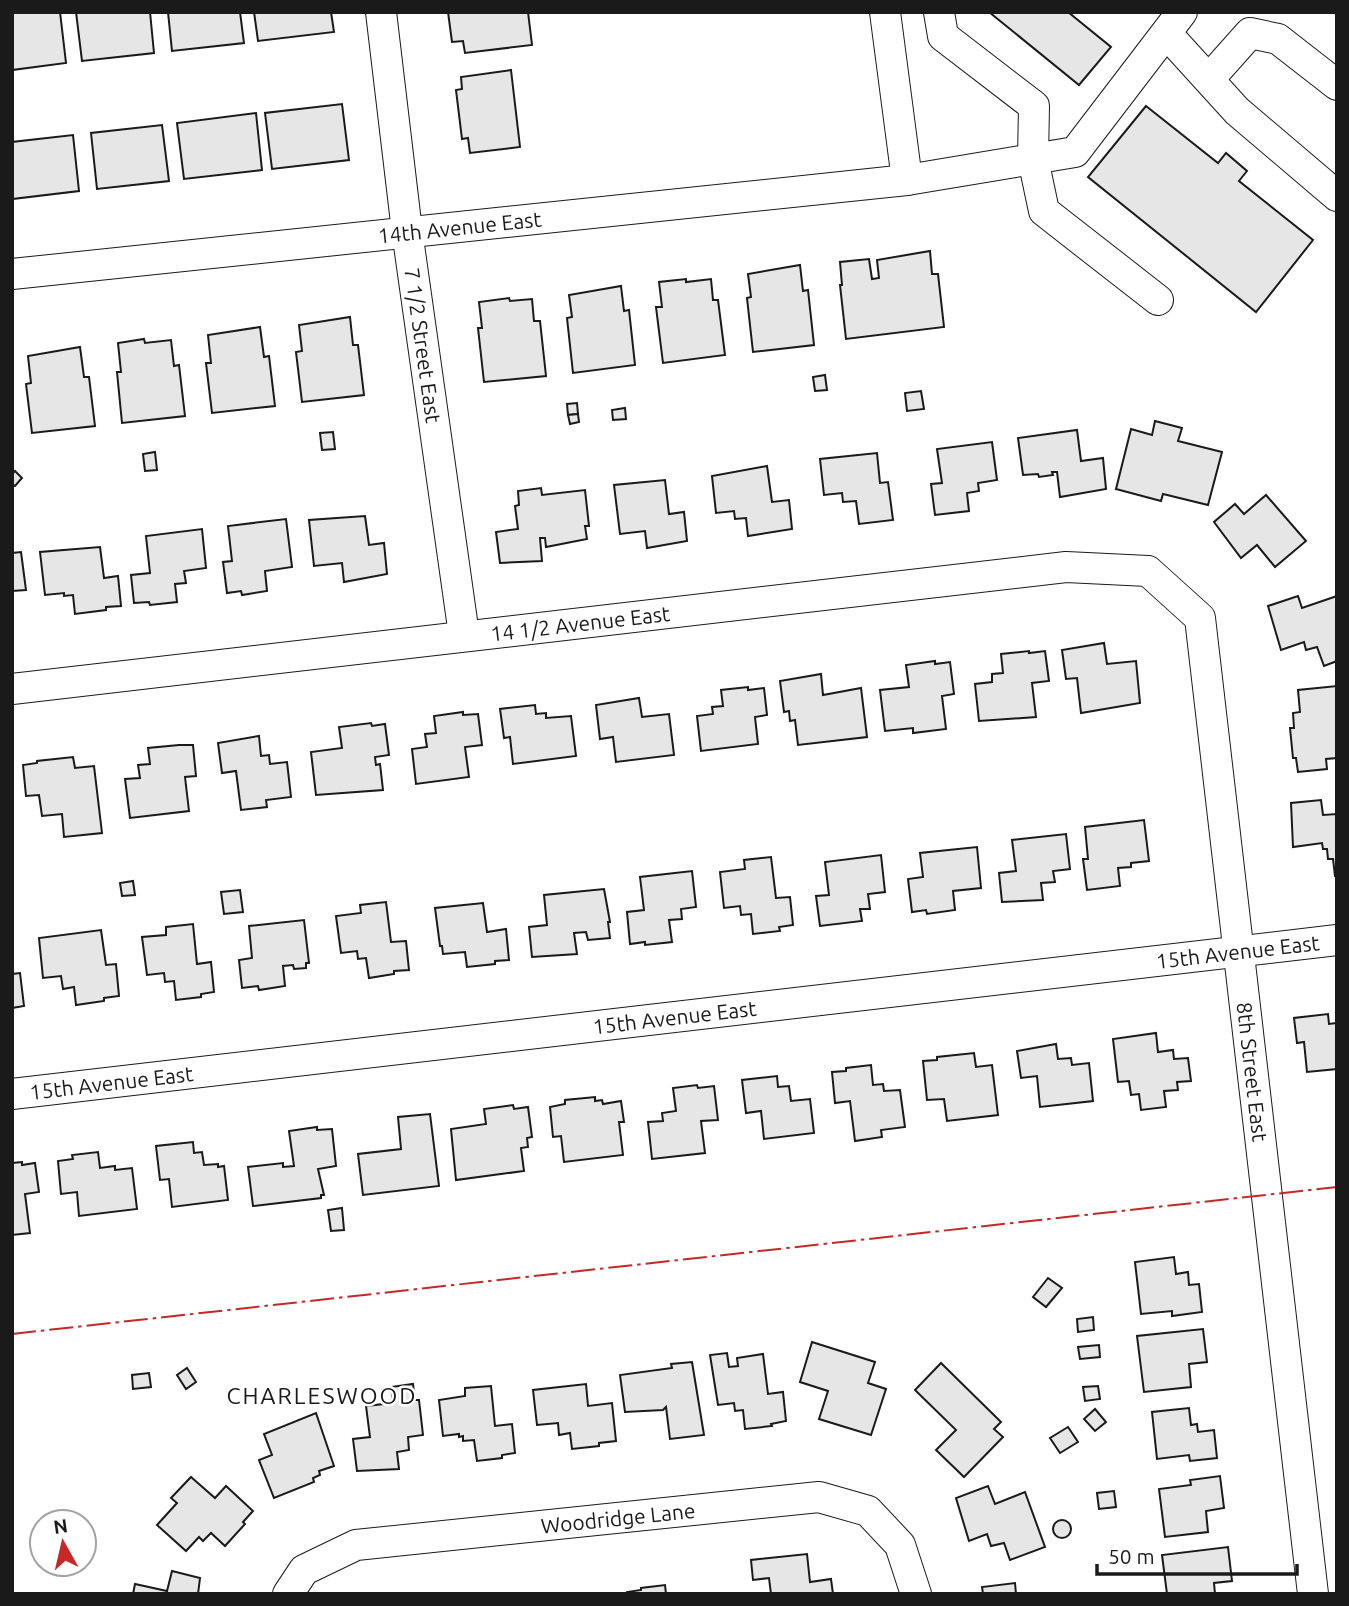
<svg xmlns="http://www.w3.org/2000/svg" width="1349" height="1606" font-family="Ubuntu,sans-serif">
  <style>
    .building { fill: #e6e6e6; stroke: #1a1a1a; stroke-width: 2 }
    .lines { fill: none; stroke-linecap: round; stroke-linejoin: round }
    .minor-casing { stroke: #1a1a1a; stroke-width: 32 }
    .minor { stroke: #fff; stroke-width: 30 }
    .power { stroke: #c62828; stroke-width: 2; stroke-dasharray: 24 5 3.5 5; stroke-linecap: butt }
    .labels { text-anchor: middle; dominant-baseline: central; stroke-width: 5; stroke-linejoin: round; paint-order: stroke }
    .street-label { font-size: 21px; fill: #1a1a1a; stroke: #fff }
    .neighbourhood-label { font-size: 23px; letter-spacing: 2px; fill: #1a1a1a; stroke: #fff }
  </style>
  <rect width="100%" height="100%" fill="#fff"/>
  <g class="building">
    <path d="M60,12L66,63L12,70V13Z"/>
    <path d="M76,12H150L154,53L82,61Z"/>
    <path d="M168,12H240L244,43L172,51Z"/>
    <path d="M254,12H331L334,32L258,41Z"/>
    <path d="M448,12H528L532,45L465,53L463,41L452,42Z"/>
    <path d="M989,12H1068L1111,47L1079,85Z"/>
    <path d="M511,70L520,147L470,153L468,138L462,139L456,90L462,89L461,77Z"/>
    <path d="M342,104L349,160L272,169L265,113Z"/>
    <path d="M1146,106L1218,163L1226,153L1247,171L1239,181L1313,240L1256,312L1088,177Z"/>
    <path d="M256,113L262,170L184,179L177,123Z"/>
    <path d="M162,125L169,181L97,189L91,133Z"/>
    <path d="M73,135L79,191L12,199V142Z"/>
    <path d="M930,251L932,274H938L944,327L846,339L840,285H842L840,262L869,259L872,279L879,278L877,260Z"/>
    <path d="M800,265L803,291L808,290L814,345L753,352L747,298L751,297L748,274Z"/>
    <path d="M686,279V282L711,279L713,300H718L725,355L663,363L656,307H662L659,282Z"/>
    <path d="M621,286L624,311L629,310L635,365L573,373L567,318L572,317L569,295Z"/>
    <path d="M509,298L510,301L532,299L534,321H540L546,376L484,382L478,328H482L479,302Z"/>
    <path d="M350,317L353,345H358L364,395L302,402L296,352L302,351L299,325Z"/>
    <path d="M260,327L264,357L269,356L275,406L212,413L206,363H211L208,335Z"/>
    <path d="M144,339L145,343L171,340L174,366L179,365L185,416L122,423L117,372H121L118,343Z"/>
    <path d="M80,347L84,377H89L95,426L32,433L26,384L31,383L28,356Z"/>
    <path d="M825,375L827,390L815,391L813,377Z"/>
    <path d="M921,391L924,409L907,411L905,393Z"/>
    <path d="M577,403L578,414L568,415L567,404Z"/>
    <path d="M625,408L626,419L613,420L612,410Z"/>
    <path d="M578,414L579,422L570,424L568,415Z"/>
    <path d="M1155,421L1182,428L1178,441L1222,452L1208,505L1163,494L1161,501L1116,489L1131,429L1152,435Z"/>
    <path d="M1077,430L1081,461L1103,458L1106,489L1060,497L1057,472H1052L1053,475L1039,477L1038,474L1023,475L1018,438Z"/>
    <path d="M333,432L335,449L322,450L320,433Z"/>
    <path d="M992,442L997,480L978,483L979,491L967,493L969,511L935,515L931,484L942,483L937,449Z"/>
    <path d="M155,452L157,470L145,471L143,454Z"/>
    <path d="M877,453L880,483L888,482L893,520L859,524L856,501L843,502L842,493L824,495L820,459Z"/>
    <path d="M767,466L772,502L789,500L792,529L748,536L746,518L735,519L734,511L716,513L712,476Z"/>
    <path d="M15,471L22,478L15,486L12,484V474Z"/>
    <path d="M665,480L669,514L684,512L687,541L647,548L645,531L620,534L614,485Z"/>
    <path d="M541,488L542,495L585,490L589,526H585L587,539L546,547L545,538H540L542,561L500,563L496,532L518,529L515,506L519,505L518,491Z"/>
    <path d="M1266,495L1306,541L1275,567L1257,545L1241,558L1214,522L1235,504L1244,514Z"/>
    <path d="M365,516L369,545L384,543L387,574L344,582L342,563L314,566L309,520Z"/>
    <path d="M286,519L292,567L265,571L267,591L242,595L241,591L227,593L223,562L232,561L228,526Z"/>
    <path d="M202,529L206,568L184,571L186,583L175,584L177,602L150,605L149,602L134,603L131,575L150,573L146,536Z"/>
    <path d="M100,547L104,578L118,576L121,606L106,607V610L75,614L73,595L64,596V593L45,595L40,552Z"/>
    <path d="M21,552L26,590L12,591V553Z"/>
    <path d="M1298,596L1302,608L1337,596V661L1324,666L1317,647L1306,650L1304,642L1281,650L1268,606Z"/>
    <path d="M1104,643L1107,664L1136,661L1140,703L1081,713L1077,678L1066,679L1062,650Z"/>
    <path d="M1029,651V653L1045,651L1049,681L1032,683L1036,717L979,721L975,684L992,682V674L1003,673L1001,654Z"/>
    <path d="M935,661V664L950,662L954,694L942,696L946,729L913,733V728L885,731L880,690L909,687L906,665Z"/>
    <path d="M821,674L823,695L861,688L867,737L798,745L795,720L790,721L789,711L784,712L780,681Z"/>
    <path d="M1337,686V758L1326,759L1327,769L1298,772L1296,758H1293L1290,728H1294L1293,713L1300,712L1298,690Z"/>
    <path d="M748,687V690L764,688L767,715L755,717L758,744L701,751L697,716L713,714L712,707L723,706L721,690Z"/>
    <path d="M639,698L642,717L669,714L674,755L616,762L613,737L600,739L596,705Z"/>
    <path d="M535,705L536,714L546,713V718L571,716L576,756L513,764L510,737L504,738L500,709Z"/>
    <path d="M463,712V715L478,714L482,745L465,747L469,777L416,784L412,749L427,747L425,734L436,733L434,716Z"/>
    <path d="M371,723L372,726L385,724L389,755L375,757L376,765L380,764L383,790L316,795L311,752L342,748L339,727Z"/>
    <path d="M259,736L261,756L269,755L270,764L287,762L291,797L266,800L267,807L241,810L236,771L222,773L218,743Z"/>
    <path d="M179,745H193L196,776L185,777L189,811L130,818L125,779L140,778L138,765L150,764L148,748Z"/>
    <path d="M73,757L75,768L94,766L102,833L64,837L62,814L42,816L39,795L26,796L23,765L37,763V761Z"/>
    <path d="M1321,800L1323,815L1337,814V876H1335L1333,859H1328L1327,849H1323L1322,843L1293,847L1291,803Z"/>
    <path d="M1144,820L1149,861L1131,863V867L1118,868L1120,886L1087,890L1083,859H1088L1085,827Z"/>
    <path d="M1066,834L1070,869L1053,871L1055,882L1041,883L1043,900L1002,902L999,873L1016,871L1012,840Z"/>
    <path d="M977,847L981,888L953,891L955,910L927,914L926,910L912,912L908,879L923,877L920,853Z"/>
    <path d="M881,855L885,892L868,894L870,909H860L862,921L820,926L816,896L829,895L825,862Z"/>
    <path d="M771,857L776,898L790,897L793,925L779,927L780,931L753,934L751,914L741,915L740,906L724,908L720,872L745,869L744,860Z"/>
    <path d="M692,871L696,907L681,909L682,919L669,920L672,942L645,945V942L630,944L627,912L644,910L640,877Z"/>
    <path d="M133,881L135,895L122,896L120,883Z"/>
    <path d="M604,889L610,922H608L610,938L588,940L586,932L574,933L577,954L532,957L529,927L547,925L544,895Z"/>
    <path d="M240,890L243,912L224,914L221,892Z"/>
    <path d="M386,902L391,942L406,941L409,970L394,971V974L369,978L366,958L358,959L357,951L341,953L336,916L361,913L360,905Z"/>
    <path d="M483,903L487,932L506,929L509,960L495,961V964L467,967L465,952L443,954L442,946H440L435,908Z"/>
    <path d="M304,920L309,963H306V968L294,969L293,965L283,966L285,986L259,990L258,986L242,988L239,960L252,958L249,926Z"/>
    <path d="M193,924L197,964L211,962L214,992L201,994V997L176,1000L174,981L165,982L164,973L147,975L142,937L166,935V927Z"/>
    <path d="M101,930L106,965L116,964L119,996L104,998V1001L76,1005L74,987L63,989L61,976L43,978L39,938Z"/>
    <path d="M20,973L24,1006L12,1008V974Z"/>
    <path d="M1328,1014L1329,1024L1337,1023V1069L1307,1072L1304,1042L1297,1043L1294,1018Z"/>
    <path d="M1156,1033L1158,1052L1173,1050L1174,1059L1188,1058L1191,1081L1177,1082L1178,1090L1164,1091L1166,1107L1141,1110L1139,1094L1131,1095L1129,1081L1118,1082L1113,1039Z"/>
    <path d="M1056,1044L1058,1059L1071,1058L1072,1065L1089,1063L1093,1101L1040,1107L1037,1076L1021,1078L1017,1051Z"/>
    <path d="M974,1053L976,1067L992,1065L998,1115L947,1121L944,1099L927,1100L923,1061L937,1060V1057Z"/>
    <path d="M871,1065L873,1085L883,1084L884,1091L900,1090L905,1127L881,1130L882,1137L855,1141L850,1101L835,1103L832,1072L846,1071V1068Z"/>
    <path d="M777,1076L778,1087L789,1086L791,1101L810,1099L814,1133L764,1139L761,1111L746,1113L742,1080Z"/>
    <path d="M697,1085L698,1088L714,1086L718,1120L701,1121L705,1153L652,1159L648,1122L663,1121L662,1113L676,1111L673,1088Z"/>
    <path d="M595,1097V1101L602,1100L603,1104L621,1101L624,1122H619L623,1155L564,1162L561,1136L553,1137L550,1107L565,1104V1100Z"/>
    <path d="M513,1105L514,1109L528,1107L532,1137L527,1138L528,1147L521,1148L524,1171L456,1180L451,1129L486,1124L484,1109Z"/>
    <path d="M430,1114L439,1186L363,1195L358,1154L401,1149L398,1117Z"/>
    <path d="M317,1127V1130L332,1129L336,1166L318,1169L324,1195H321V1198L253,1206L248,1167L283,1163V1167L294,1166L289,1131Z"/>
    <path d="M193,1142L194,1153L202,1152L204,1165L218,1164V1167L224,1166L228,1200L172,1207L169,1179L160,1180L156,1146Z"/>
    <path d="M98,1152L100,1168L115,1166V1170L132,1168L137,1209L79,1216L77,1192L61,1194L58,1161L73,1159L72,1155Z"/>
    <path d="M22,1162V1165L35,1163L39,1192L25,1194L30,1233L12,1235V1163Z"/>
    <path d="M342,1208L344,1230L331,1231L328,1210Z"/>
    <path d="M1174,1257L1176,1274L1188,1272L1189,1285L1199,1284L1202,1312L1172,1316V1311L1141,1314L1135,1262Z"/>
    <path d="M1048,1278L1062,1288L1046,1307L1033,1297Z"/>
    <path d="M1093,1317L1094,1330L1078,1332L1077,1319Z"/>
    <path d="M1203,1329L1207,1362L1189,1364L1191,1387L1144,1392L1137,1336Z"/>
    <path d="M812,1342L875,1362L868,1383L886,1389L871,1435L819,1419L828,1391L800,1382Z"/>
    <path d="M1099,1345L1100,1357L1080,1359L1078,1347Z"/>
    <path d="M727,1353L729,1367L738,1366L737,1358L763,1354L768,1394L783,1392L786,1421L771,1424L772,1426L745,1429L743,1410L735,1411L734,1403L718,1405L710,1355Z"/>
    <path d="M692,1362L704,1435L670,1439L666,1407L663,1410L625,1412L620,1375L672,1368L671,1364Z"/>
    <path d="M941,1363L1001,1422L994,1429L1003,1437L964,1477L936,1450L956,1430L915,1390Z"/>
    <path d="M187,1368L196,1382L186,1389L177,1375Z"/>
    <path d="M149,1373L151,1387L133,1389L132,1375Z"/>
    <path d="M413,1384L415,1400H419L423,1435L408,1437L409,1450L397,1452L399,1469L357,1471L353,1439L370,1437L366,1406L393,1403L391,1387Z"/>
    <path d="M586,1384L588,1406L612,1403L616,1441L599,1443V1446L572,1449L570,1433L559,1435L558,1423L537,1425L533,1390Z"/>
    <path d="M491,1386L495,1426L512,1424L515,1453L502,1455V1458L477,1461L474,1440L463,1441V1436L459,1437V1434L443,1436L439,1400L465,1396V1388Z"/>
    <path d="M1098,1386L1100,1399L1085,1401L1083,1387Z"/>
    <path d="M1189,1408L1191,1425L1197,1424L1198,1432L1214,1430L1217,1458L1190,1461L1189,1455L1157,1459L1152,1412Z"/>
    <path d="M1095,1409L1106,1422L1095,1431L1084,1419Z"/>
    <path d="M316,1413L334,1466L319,1471L320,1475L313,1478L314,1482L274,1498L259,1460L272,1455L264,1434Z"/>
    <path d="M1068,1427L1078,1442L1060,1453L1050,1438Z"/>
    <path d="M1220,1476L1224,1508L1206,1511L1208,1532L1165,1537L1159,1489L1191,1485L1190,1480Z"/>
    <path d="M191,1477L215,1498L226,1486L253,1511L243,1522L245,1524L225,1546L211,1533L203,1541L199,1537L186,1551L157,1525L177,1503L171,1498Z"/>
    <path d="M988,1486L995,1504L1025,1492L1045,1547L1010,1560L1004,1543L991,1546L987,1534L969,1541L956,1498Z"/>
    <path d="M1114,1491L1116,1507L1099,1509L1097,1493Z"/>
    <circle cx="1062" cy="1529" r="9"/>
    <path d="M1228,1547L1232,1581L1214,1583L1215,1594H1167L1162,1555Z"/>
    <path d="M807,1554L810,1582L831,1579L833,1594H771L769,1578L753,1580L751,1560Z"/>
    <path d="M172,1571L200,1578L198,1594H133L135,1584L167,1591Z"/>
    <path d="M1015,1583L1016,1594H983L982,1587Z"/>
    <path d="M665,1585L666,1594H627V1592L641,1590V1588Z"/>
  </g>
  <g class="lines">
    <g class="minor-casing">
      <g id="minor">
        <path id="s1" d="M381,12L407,231L464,635"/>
        <path d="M885,12L907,180"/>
        <path d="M939,12L943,36L1034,106L1033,159L1044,211L1158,300"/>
        <path d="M1167,34L1237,111L1337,196"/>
        <path d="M1209,79L1250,33L1278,39L1337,85"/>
        <path id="s2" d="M12,274L907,180L1075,152L1182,12"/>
        <path id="s3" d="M12,689L1066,567L1148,571L1200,618L1313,1594"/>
        <path id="s4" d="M12,1094L1337,940"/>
        <path id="s5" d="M288,1594L304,1570L356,1545L819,1497L868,1511L900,1545L916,1594"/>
      </g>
    </g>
    <use href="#minor" class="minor"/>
    <path class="power" d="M12,1334L1337,1187"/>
  </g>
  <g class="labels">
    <g class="street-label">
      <text stroke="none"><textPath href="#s2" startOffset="450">14th Avenue East</textPath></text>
      <text stroke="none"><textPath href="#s1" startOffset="336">7 1/2 Street East</textPath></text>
      <text stroke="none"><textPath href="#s3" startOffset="572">14 1/2 Avenue East</textPath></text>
      <text stroke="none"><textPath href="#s4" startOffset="1234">15th Avenue East</textPath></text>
      <text stroke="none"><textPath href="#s4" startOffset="667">15th Avenue East</textPath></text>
      <text stroke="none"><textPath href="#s3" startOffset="1670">8th Street East</textPath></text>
      <text stroke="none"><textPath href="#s4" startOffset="100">15th Avenue East</textPath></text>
      <text stroke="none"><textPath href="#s5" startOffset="350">Woodridge Lane</textPath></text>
    </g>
    <g class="neighbourhood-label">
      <text x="322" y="1395">CHARLESWOOD</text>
    </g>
  </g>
  <rect width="1349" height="1606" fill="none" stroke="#1a1a1a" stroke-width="28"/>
  <g transform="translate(63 1543) rotate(352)"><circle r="33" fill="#ffffff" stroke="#a3a3a3" stroke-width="2"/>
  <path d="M0-5L12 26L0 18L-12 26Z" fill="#c62828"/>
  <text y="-10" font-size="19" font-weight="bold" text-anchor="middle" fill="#1a1a1a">N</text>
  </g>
  <path d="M1097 1564v10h200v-10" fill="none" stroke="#1a1a1a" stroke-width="3.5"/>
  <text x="1108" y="1564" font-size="21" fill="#1a1a1a" stroke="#ffffff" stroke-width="5" paint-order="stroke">50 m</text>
</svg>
